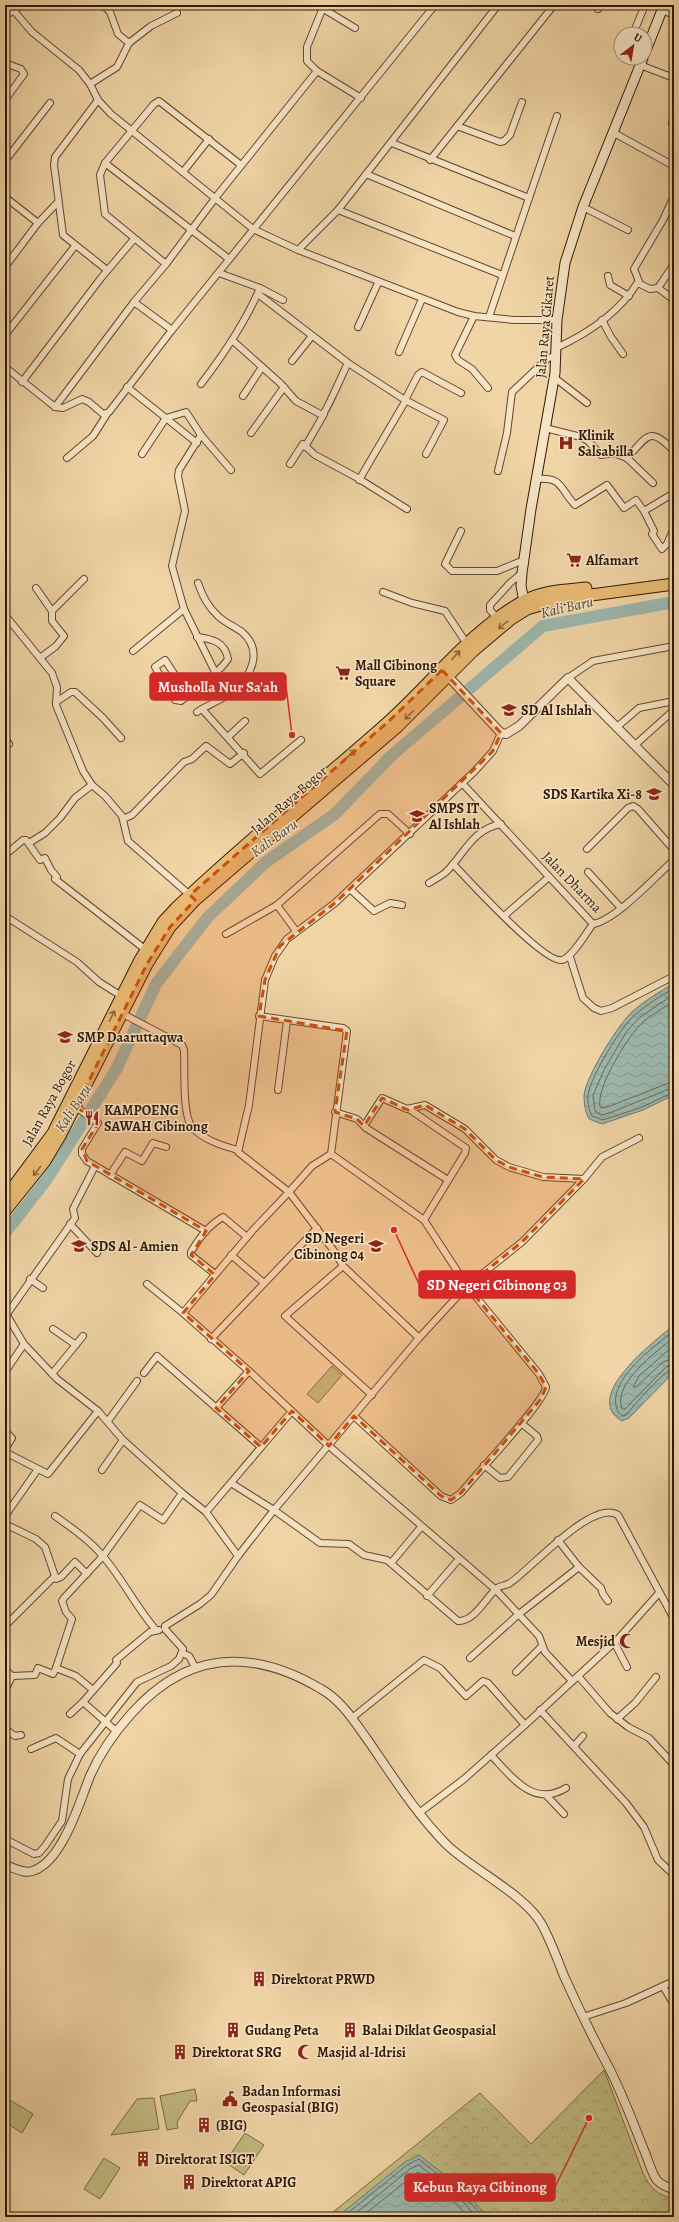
<svg xmlns="http://www.w3.org/2000/svg" width="679" height="2222" font-family="Alegreya,serif">
  <style>
    .grass { fill: #c2bb81; stroke: #7a6a44 }
    .park { fill: url(#park-crowns); stroke: #7a6a44 }
    .water { fill: url(#water-waves); stroke: #72786b }
    .lines { fill: none; stroke-linecap: round; stroke-linejoin: round }
    .shore { stroke: #67685a; stroke-width: 1 }
    .river { stroke: #9cb8ae; stroke-width: 12 }
    .minor-casing { stroke: #62472f; stroke-width: 8 }
    .tertiary-casing { stroke: #62472f; stroke-width: 10 }
    .secondary-casing { stroke: #321807; stroke-width: 11 }
    .trunk-casing { stroke: #321807; stroke-width: 13 }
    .minor { stroke: #f6e4c5; stroke-width: 6 }
    .tertiary { stroke: #f6e4c5; stroke-width: 8 }
    .secondary { stroke: #f6e4c5; stroke-width: 9 }
    .trunk { stroke: #e8ba73; stroke-width: 11 }
    .oneway { stroke: #8d693d }
    .marked { fill: #cd4f0b; fill-opacity: 0.2; stroke: #cd4f0b; stroke-width: 3; stroke-dasharray: 8 5; stroke-linejoin: round }
    .labels { text-anchor: middle; dominant-baseline: central; stroke-width: 3; stroke-linejoin: round; paint-order: stroke }
    .street-label { font-size: 14px; fill: #321807; stroke: #f6e4c5 }
    .poi-label { font-size: 14px; font-weight: bold; fill: #321807; stroke: #f6e4c5; text-anchor: start }
    .water-label { font-size: 15px; font-style: italic; fill: #524839; stroke: #f6e4c5 }
    .leader { fill: none; stroke: #d62828; stroke-width: 1.5 }
    .callout-dot { fill: #d62828; stroke: #f6e4c5; stroke-width: 1.5 }
    .callout { fill: #d62828; stroke: #d62828; stroke-width: 1.5 }
    .callout-label { font-size: 15px; text-anchor: middle; font-weight: bold; fill: #fff }
  </style>
  <defs>
    <pattern id="park-crowns" width="20" height="18" patternUnits="userSpaceOnUse"><rect width="20" height="18" fill="#c2bb81"/><path d="M2 6a3 3 0 1 1 6 0M12 15a3 3 0 1 1 6 0" fill="none" stroke="#a7a06e"/></pattern>
    <pattern id="water-waves" width="16" height="10" patternUnits="userSpaceOnUse"><rect width="16" height="10" fill="#9cb8ae"/><path d="M0 5q4-4 8 0t8 0" fill="none" stroke="#879d94"/></pattern>
  </defs>
  <rect width="100%" height="100%" fill="#f1d5a6"/>
  <filter id="stains"><feTurbulence type="fractalNoise" baseFrequency=".005" numOctaves="4"/><feColorMatrix values="0 0 0 0 .2 0 0 0 0 .09 0 0 0 0 .02 0 0 0 .5 -.17"/></filter>
  <radialGradient id="worn" r=".72"><stop offset=".6" stop-color="#630" stop-opacity="0"/><stop offset="1" stop-color="#630" stop-opacity=".3"/></radialGradient>
  <g class="grass">
    <path d="M332,1366L342,1375L318,1403L307,1394Z"/>
    <path d="M195,2089L197,2101H190L177,2122L178,2128L167,2130L160,2096Z"/>
    <path d="M5,2097L33,2114L22,2133L5,2122Z"/>
    <path d="M150,2098H154L159,2129L111,2135L137,2099Z"/>
    <path d="M245,2133L264,2145L244,2175L225,2162Z"/>
    <path d="M104,2158L120,2168L100,2199L84,2189Z"/>
  </g>
  <path class="park" d="M604,2070L643,2173C651,2189 656,2194 674,2199V2217H327L480,2093L531,2144Z"/>
  <g class="water">
    <path d="M674,983V1095L643,1110L602,1124L589,1119C585,1112 584,1103 584,1095C586,1076 619,1023 633,1011C645,1000 660,992 674,983Z"/>
    <path d="M674,1325V1372L629,1418L622,1421C580,1397 656,1340 674,1325Z"/>
    <path d="M419,2155L464,2190L481,2210L492,2217H337L405,2162Z"/>
  </g>
  <g class="lines">
    <g class="shore">
      <path d="M674,988C661,996 647,1004 636,1014C621,1026 591,1076 588,1095C587,1101 589,1110 592,1116L603,1120L642,1107L674,1092"/>
      <path d="M674,994L639,1018L627,1031L605,1068L593,1095L595,1111L602,1115L612,1112L674,1087"/>
      <path d="M674,1001C664,1008 652,1014 643,1022C628,1036 596,1087 600,1107L603,1108L610,1106L674,1081"/>
      <path d="M674,1330C654,1348 604,1381 618,1412L623,1416L626,1415C635,1405 662,1371 674,1369"/>
      <path d="M674,1337C657,1352 612,1383 622,1409H625L667,1366L674,1364"/>
      <path d="M674,1345L639,1376L633,1387H636L663,1362L674,1358"/>
      <path d="M343,2217L407,2165L419,2159L461,2193L484,2217"/>
      <path d="M351,2217L410,2169L419,2165L458,2196L476,2217"/>
      <path d="M361,2217L418,2172L454,2201L468,2217"/>
    </g>
    <path class="river" d="M5,1233L47,1179L117,1068L156,984L207,918L266,862L335,814L391,756L543,626L674,602"/>
    <g class="minor-casing">
      <g id="minor">
        <path d="M324,5L307,47V61L317,71L361,98"/>
        <path d="M322,8L355,28"/>
        <path d="M598,9L599,5"/>
        <path d="M662,10L674,15"/>
        <path d="M14,11L32,32L79,70L90,84L98,100L111,114L253,229L298,250L458,312L474,316L514,320H557"/>
        <path d="M5,16L22,5"/>
        <path d="M633,34L645,5"/>
        <path d="M129,43L151,26L177,13"/>
        <path d="M5,63L21,69L24,74L5,100"/>
        <path d="M640,65L674,78"/>
        <path d="M90,84L117,67L129,43L118,34L110,12L103,5"/>
        <path d="M98,100L55,157L54,165L63,235L107,270"/>
        <path d="M672,123L674,118"/>
        <path d="M457,126L500,142L504,141L510,135L522,102"/>
        <path d="M614,133L674,166"/>
        <path d="M392,143L529,198L489,317"/>
        <path d="M430,160L554,5"/>
        <path d="M5,161L50,103"/>
        <path d="M105,163L229,259"/>
        <path d="M183,172L209,139"/>
        <path d="M366,174L515,236"/>
        <path d="M5,197L38,223"/>
        <path d="M529,198L557,116"/>
        <path d="M583,207L628,230"/>
        <path d="M338,210L502,275"/>
        <path d="M298,250L338,210L498,5"/>
        <path d="M166,264L105,214L100,175L105,163L154,104L159,101L241,165"/>
        <path d="M674,264L658,288L674,300"/>
        <path d="M5,267L38,223L58,202"/>
        <path d="M219,273L260,288L283,300"/>
        <path d="M608,276L610,285L629,296"/>
        <path d="M658,288L650,289L640,284L634,269L663,220L674,196"/>
        <path d="M258,294L348,363L405,400L444,420L426,454"/>
        <path d="M134,302L172,330"/>
        <path d="M474,316L455,355L458,360L472,369L488,388"/>
        <path d="M602,320L611,337L623,354"/>
        <path d="M358,327L378,283"/>
        <path d="M5,335L75,246"/>
        <path d="M232,340L280,383L296,401L322,415C326,413 343,372 348,363"/>
        <path d="M556,348C589,333 619,313 638,282"/>
        <path d="M399,352L422,299"/>
        <path d="M292,361L312,336"/>
        <path d="M5,367L55,407L63,408L82,399L89,402L103,414L109,412L172,330L435,5"/>
        <path d="M555,378L587,403"/>
        <path d="M22,382L101,278L134,239"/>
        <path d="M201,384C224,354 245,323 260,288"/>
        <path d="M127,387L197,443"/>
        <path d="M243,396L262,367"/>
        <path d="M405,400L418,375L422,372L461,393"/>
        <path d="M55,407L134,302L166,264L216,197L317,71"/>
        <path d="M545,428L581,437L588,441L601,455L614,453L627,458L653,483"/>
        <path d="M251,433L284,387"/>
        <path d="M201,435L179,470L178,476L185,511L172,566L184,609L215,672"/>
        <path d="M305,447L324,414"/>
        <path d="M142,454L166,418L186,412L201,435L231,470"/>
        <path d="M67,458L93,436L107,414"/>
        <path d="M627,458C648,436 649,425 674,451"/>
        <path d="M290,464L303,444L315,455L356,477L407,509"/>
        <path d="M498,471L507,433L512,392L548,358L557,356"/>
        <path d="M537,479C563,477 559,488 575,505L607,485L624,508L636,500L644,511L674,493"/>
        <path d="M359,480L406,400"/>
        <path d="M644,511L654,531L652,534L662,549L667,544L674,528"/>
        <path d="M461,531L445,564L452,571H497L524,560"/>
        <path d="M36,588L52,611V621L64,636L56,646L40,658"/>
        <path d="M383,592L412,603L445,611L467,644"/>
        <path d="M52,611L84,579"/>
        <path d="M5,615L52,673L57,687L56,705L83,771L92,785L105,796L122,816L128,841L191,896"/>
        <path d="M497,618L490,610V605L510,583L522,573"/>
        <path d="M133,651L184,609"/>
        <path d="M568,678L593,661L674,646"/>
        <path d="M188,695L165,660L155,667L175,700L181,701C195,690 219,673 228,659C225,642 213,639 197,637"/>
        <path d="M56,702L71,692H75L103,718L121,738"/>
        <path d="M202,709L260,774L301,740"/>
        <path d="M197,712C208,705 221,700 232,692C251,678 264,651 242,632C235,627 226,623 219,617C208,607 203,597 198,583"/>
        <path d="M617,727L639,708L674,701"/>
        <path d="M501,733L493,751L475,771L335,903L287,939L275,956L265,980L249,1105L238,1152L289,1192L253,1230L183,1313L249,1371L329,1446L496,1590L539,1636L545,1652L572,1681"/>
        <path d="M228,737L245,721"/>
        <path d="M5,739L9,744"/>
        <path d="M635,745L674,710"/>
        <path d="M462,783L593,924"/>
        <path d="M123,819L132,815L184,762L192,759L206,746L230,764L244,753"/>
        <path d="M29,843L45,833L60,818L75,798L92,785"/>
        <path d="M587,849L628,808L633,806L638,809L674,850"/>
        <path d="M5,855L23,840H26L40,860L45,858L51,870L57,877L55,879L146,950"/>
        <path d="M453,864C468,880 545,964 562,960C572,958 586,933 593,924"/>
        <path d="M588,872L621,908"/>
        <path d="M429,883C435,879 442,876 447,871C464,854 473,829 501,824"/>
        <path d="M350,889L374,911L390,903L402,905"/>
        <path d="M277,905L296,931"/>
        <path d="M5,916L77,962L99,982L123,997"/>
        <path d="M504,916L549,877"/>
        <path d="M593,924C616,920 655,877 674,860"/>
        <path d="M226,934L277,905L380,814H388L410,834"/>
        <path d="M570,957L583,998L594,1008L601,1011L612,1008L674,976"/>
        <path d="M123,1014L182,1045L184,1050C185,1067 182,1115 192,1127C203,1140 223,1146 238,1150"/>
        <path d="M259,1016L343,1028L347,1031L331,1154L424,1220L467,1286L539,1374L546,1387C545,1402 474,1476 461,1493L451,1500L441,1496L354,1416"/>
        <path d="M278,1090L287,1021"/>
        <path d="M76,1107L98,1123L82,1149V1154L87,1161L206,1231"/>
        <path d="M409,1109L466,1148L465,1153L424,1220"/>
        <path d="M335,1112L357,1119L366,1128L448,1180"/>
        <path d="M364,1126L382,1098L407,1109L425,1105L465,1129L496,1160L509,1167L543,1177L584,1179L602,1157L639,1138"/>
        <path d="M331,1154L312,1166L289,1192L334,1251L343,1266L419,1338"/>
        <path d="M110,1175L125,1152L142,1161L153,1143L166,1147"/>
        <path d="M70,1224L97,1253"/>
        <path d="M231,1255L264,1283"/>
        <path d="M343,1266L285,1316L372,1395"/>
        <path d="M215,1274L191,1255V1252C199,1238 209,1225 223,1217L247,1237"/>
        <path d="M30,1279L43,1288"/>
        <path d="M147,1284L183,1313"/>
        <path d="M5,1312L24,1344L57,1379L98,1411L123,1440L182,1493L206,1512L238,1556"/>
        <path d="M7,1314L75,1218L73,1209L95,1166"/>
        <path d="M53,1329L76,1345"/>
        <path d="M211,1339L317,1228"/>
        <path d="M5,1372L24,1344"/>
        <path d="M144,1373L157,1356L261,1447"/>
        <path d="M52,1374L83,1336"/>
        <path d="M216,1408L249,1371"/>
        <path d="M108,1421L137,1381"/>
        <path d="M5,1431L12,1438L5,1449"/>
        <path d="M5,1452L48,1474L98,1411"/>
        <path d="M484,1465L500,1478L508,1477L538,1440L537,1436L521,1423"/>
        <path d="M102,1470L123,1440"/>
        <path d="M231,1483L274,1510L320,1543L349,1544L364,1555L387,1560L458,1621C474,1622 485,1599 496,1589C500,1585 506,1586 510,1583C530,1570 593,1498 618,1515L674,1619"/>
        <path d="M206,1512L292,1411"/>
        <path d="M5,1516L38,1469"/>
        <path d="M55,1516C72,1528 89,1540 102,1555C122,1578 136,1607 156,1630"/>
        <path d="M5,1524L36,1539L45,1547L56,1579L61,1577L75,1562L87,1574"/>
        <path d="M558,1540L579,1567L601,1588L603,1594L608,1601"/>
        <path d="M391,1563L421,1527"/>
        <path d="M427,1596L459,1559"/>
        <path d="M5,1626L54,1577"/>
        <path d="M614,1642L627,1667"/>
        <path d="M182,1653L189,1656L195,1667"/>
        <path d="M470,1658L519,1614L579,1567"/>
        <path d="M56,1668L72,1619L66,1612L62,1601L64,1598L103,1556L140,1505L163,1520L182,1493"/>
        <path d="M5,1669L12,1676L35,1675L38,1668L53,1674L56,1668L76,1676L93,1690"/>
        <path d="M516,1672L542,1646"/>
        <path d="M578,1676L610,1713L628,1727L649,1738L674,1765"/>
        <path d="M5,1691L12,1676"/>
        <path d="M83,1702L117,1663L116,1660L150,1632L159,1630"/>
        <path d="M540,1710L626,1803L644,1827L658,1860L674,1875"/>
        <path d="M70,1714L83,1702L116,1731"/>
        <path d="M352,1718L424,1660L440,1668L466,1696L483,1681L488,1683L525,1725"/>
        <path d="M617,1719L635,1703L656,1677"/>
        <path d="M5,1729L15,1736L21,1735"/>
        <path d="M574,1746L583,1736"/>
        <path d="M31,1749L56,1738L80,1754"/>
        <path d="M491,1755C512,1777 533,1808 566,1788"/>
        <path d="M547,1796L564,1814"/>
        <path d="M419,1813L464,1779L525,1725L618,1639L659,1593"/>
        <path d="M5,1839L34,1854L39,1853L45,1846L62,1821L68,1779L80,1754L137,1682L171,1666L179,1659L183,1649L165,1629V1626L200,1604L211,1595L238,1556L274,1510L419,1338L467,1286L522,1242L584,1179"/>
        <path d="M663,1986L674,2005"/>
        <path d="M583,2017L626,2003L674,1981"/>
      </g>
    </g>
    <g class="tertiary-casing">
      <g id="tertiary">
        <path d="M445,673L501,733L506,734L519,726L568,678L674,785"/>
        <path d="M5,1865C14,1868 26,1875 35,1870C63,1859 80,1801 90,1776C100,1753 114,1733 131,1714C186,1652 251,1647 321,1689C341,1700 354,1721 367,1739C392,1775 416,1814 447,1845C472,1869 525,1895 541,1923C550,1939 557,1958 564,1976C577,2005 591,2034 606,2062C621,2090 632,2120 644,2150C648,2159 651,2171 656,2179C660,2185 668,2187 674,2190"/>
      </g>
    </g>
    <g class="secondary-casing">
      <g id="secondary">
        <path d="M645,53L664,5"/>
        <path d="M525,606L521,586L522,573L531,509L555,373L557,320L565,263L583,207L643,58"/>
      </g>
    </g>
    <g class="trunk-casing">
      <g id="trunk">
        <path d="M5,1198L53,1133L140,960L163,922L176,908C244,843 317,785 387,723C432,683 469,632 522,602C540,591 565,590 586,588"/>
        <path d="M5,1211L45,1161L60,1136L147,964L170,927L195,900L397,727L473,651L511,619L527,609L561,599L674,584"/>
      </g>
    </g>
    <use href="#minor" class="minor"/>
    <use href="#tertiary" class="tertiary"/>
    <use href="#secondary" class="secondary"/>
    <use href="#trunk" class="trunk"/>
  </g>
  <defs><path id="oneway-shaft" d="M-6 0H5M1.5-3L5.5 0L1.5 3" fill="none" stroke-width="1.6" stroke-linecap="round" stroke-linejoin="round"/></defs>
  <g class="oneway">
    <use href="#oneway-shaft" transform="translate(503 625) rotate(141)"/>
    <use href="#oneway-shaft" transform="translate(456 655) rotate(-47)"/>
    <use href="#oneway-shaft" transform="translate(409 715) rotate(135)"/>
    <use href="#oneway-shaft" transform="translate(351 754) rotate(-40)"/>
    <use href="#oneway-shaft" transform="translate(112 1016) rotate(-64)"/>
    <use href="#oneway-shaft" transform="translate(37 1171) rotate(128)"/>
  </g>
  <path class="marked" d="M442,670L501,733L493,751L335,903L280,946L265,980L259,1016L347,1031L335,1112L357,1119L364,1126L382,1098L408,1110L425,1105L465,1129L496,1160L509,1167L543,1177L584,1179L522,1242L467,1286L539,1374L546,1387L541,1399L461,1493L451,1500L441,1496L354,1416L329,1446L292,1411L261,1447L216,1408L249,1371L183,1313L215,1275L191,1255L206,1231L87,1161L82,1149L99,1122L76,1107L147,964L170,927L195,900L190,895L388,722Z"/>
  <defs>
    <g id="hospital-bare" transform="scale(1.2)"><path d="M-5-5h3v3.5h4V-5h3V5h-3V1.5h-4V5h-3Z" fill="#8f2418" stroke="#f6e4c5" stroke-width="2.5" paint-order="stroke"/></g>
    <g id="supermarket-bare" transform="scale(1.2)"><path d="M-6-5.5h2.5l.6 2H6L4.5 2H-2.5L-4.4-4H-6ZM-1.5 3.2a1.3 1.3 0 1 0 .1 0ZM3 3.2a1.3 1.3 0 1 0 .1 0Z" fill="#8f2418" stroke="#f6e4c5" stroke-width="2.5" paint-order="stroke"/></g>
    <g id="school-bare" transform="scale(1.2)"><path d="M0-5L7-2L0 1L-7-2ZM-4 1L0 2.5L4 1V4Q0 6-4 4Z" fill="#8f2418" stroke="#f6e4c5" stroke-width="2.5" paint-order="stroke"/></g>
    <g id="restaurant-bare" transform="scale(1.2)"><path d="M-5-6h1v4h1v-4h1v4h1v-4h1v5L-1.5 .5V6h-2V.5L-5-1ZM5-6V6H3V1.5H1.5Q1.5-4 5-6Z" fill="#8f2418" stroke="#f6e4c5" stroke-width="2.5" paint-order="stroke"/></g>
    <g id="mosque-bare" transform="scale(1.2)"><path d="M3.5-4.9A6 6 0 1 0 3.5 4.9A5 5 0 1 1 3.5-4.9Z" fill="#8f2418" stroke="#f6e4c5" stroke-width="2.5" paint-order="stroke"/></g>
    <g id="building-bare" transform="scale(1.2)"><path d="M-4-6H4V6H1V3H-1V6H-4ZM-2.5-4.3h1.7v1.8h-1.7ZM.8-4.3h1.7v1.8H.8ZM-2.5-1h1.7V.8h-1.7ZM.8-1h1.7V.8H.8Z" fill="#8f2418" stroke="#f6e4c5" stroke-width="2.5" paint-order="stroke"/></g>
    <g id="civic-bare" transform="scale(1.2)"><path d="M-.6-6.5H3V-4.5H.6V-3L4-1V1h2V6H-6V1h2V-1L-.6-3ZM-1.2 2.5V6h2.4V2.5Z" fill="#8f2418" stroke="#f6e4c5" stroke-width="2.5" paint-order="stroke"/></g>
  </defs>
  <g fill-rule="evenodd">
    <use href="#hospital-bare" x="566" y="443"/>
    <use href="#supermarket-bare" x="574" y="560"/>
    <use href="#supermarket-bare" x="343" y="673"/>
    <use href="#school-bare" x="509" y="710"/>
    <use href="#school-bare" x="654" y="794"/>
    <use href="#school-bare" x="417" y="816"/>
    <use href="#school-bare" x="65" y="1037"/>
    <use href="#restaurant-bare" x="92" y="1118"/>
    <use href="#school-bare" x="79" y="1246"/>
    <use href="#school-bare" x="376" y="1246"/>
    <use href="#mosque-bare" x="627" y="1641"/>
    <use href="#building-bare" x="259" y="1979"/>
    <use href="#building-bare" x="233" y="2030"/>
    <use href="#building-bare" x="350" y="2030"/>
    <use href="#building-bare" x="180" y="2052"/>
    <use href="#mosque-bare" x="305" y="2052"/>
    <use href="#civic-bare" x="230" y="2099"/>
    <use href="#building-bare" x="204" y="2125"/>
    <use href="#building-bare" x="143" y="2159"/>
    <use href="#building-bare" x="189" y="2182"/>
  </g>
  <g class="labels">
    <g class="street-label">
      <text transform="translate(545 327) rotate(-85)">Jalan Raya Cikaret</text>
      <text transform="translate(289 800) rotate(-41)">Jalan Raya Bogor</text>
      <text transform="translate(572 882) rotate(46)">Jalan Dharma</text>
      <text transform="translate(49 1103) rotate(-61)">Jalan Raya Bogor</text>
    </g>
    <g class="poi-label">
      <text x="578" y="435">Klinik<tspan x="578" dy="16">Salsabilla</tspan></text>
      <text x="586" y="560">Alfamart</text>
      <text x="355" y="665">Mall Cibinong<tspan x="355" dy="16">Square</tspan></text>
      <text x="521" y="710">SD Al Ishlah</text>
      <text x="642" y="794" text-anchor="end">SDS Kartika Xi-8</text>
      <text x="429" y="808">SMPS IT<tspan x="429" dy="16">Al Ishlah</tspan></text>
      <text x="77" y="1037">SMP Daaruttaqwa</text>
      <text x="104" y="1110">KAMPOENG<tspan x="104" dy="16">SAWAH Cibinong</tspan></text>
      <text x="364" y="1238" text-anchor="end">SD Negeri<tspan x="364" dy="16">Cibinong 04</tspan></text>
      <text x="91" y="1246">SDS Al - Amien</text>
      <text x="615" y="1641" text-anchor="end">Mesjid</text>
      <text x="271" y="1979">Direktorat PRWD</text>
      <text x="245" y="2030">Gudang Peta</text>
      <text x="362" y="2030">Balai Diklat Geospasial</text>
      <text x="192" y="2052">Direktorat SRG</text>
      <text x="317" y="2052">Masjid al-Idrisi</text>
      <text x="242" y="2091">Badan Informasi<tspan x="242" dy="16">Geospasial (BIG)</tspan></text>
      <text x="216" y="2125">(BIG)</text>
      <text x="155" y="2159">Direktorat ISIGT</text>
      <text x="201" y="2182">Direktorat APIG</text>
    </g>
    <g class="water-label">
      <text transform="translate(567 607) rotate(-13)">Kali Baru</text>
      <text transform="translate(274 838) rotate(-36)">Kali Baru</text>
      <text transform="translate(73 1108) rotate(-57)">Kali Baru</text>
    </g>
  </g>
  <path class="leader" d="M292 735L286 686M394 1230L419 1284M589 2118L555 2187"/>
  <g class="callout-dot">
    <circle cx="292" cy="735" r="4"/>
    <circle cx="394" cy="1230" r="4"/>
    <circle cx="589" cy="2118" r="4"/>
  </g>
  <g class="callout">
    <rect x="150" y="673" width="136" height="27" rx="4"/>
    <rect x="419" y="1271" width="156" height="27" rx="4"/>
    <rect x="405" y="2174" width="150" height="27" rx="4"/>
  </g>
  <g class="callout-label">
    <text x="218" y="692">Musholla Nur Sa'ah</text>
    <text x="497" y="1290">SD Negeri Cibinong 03</text>
    <text x="480" y="2192">Kebun Raya Cibinong</text>
  </g>
  <rect width="679" height="2222" fill="none" stroke="#f1d5a6" stroke-width="20"/>
  <rect x="6" y="6" width="667" height="2210" fill="none" stroke="#321807" stroke-width="2"/>
  <rect x="10" y="10" width="659" height="2202" fill="none" stroke="#321807"/>
  <g transform="translate(633 46) rotate(31)"><circle r="19" fill="#f6e4c5" stroke="#a89279"/>
  <path d="M0-3L7 15L0 10L-7 15Z" fill="#8f2418"/>
  <text y="-6" font-size="11" font-weight="bold" text-anchor="middle" fill="#321807">U</text>
  </g>
  <rect width="100%" height="100%" filter="url(#stains)"/>
  <rect width="100%" height="100%" fill="url(#worn)"/>
</svg>
